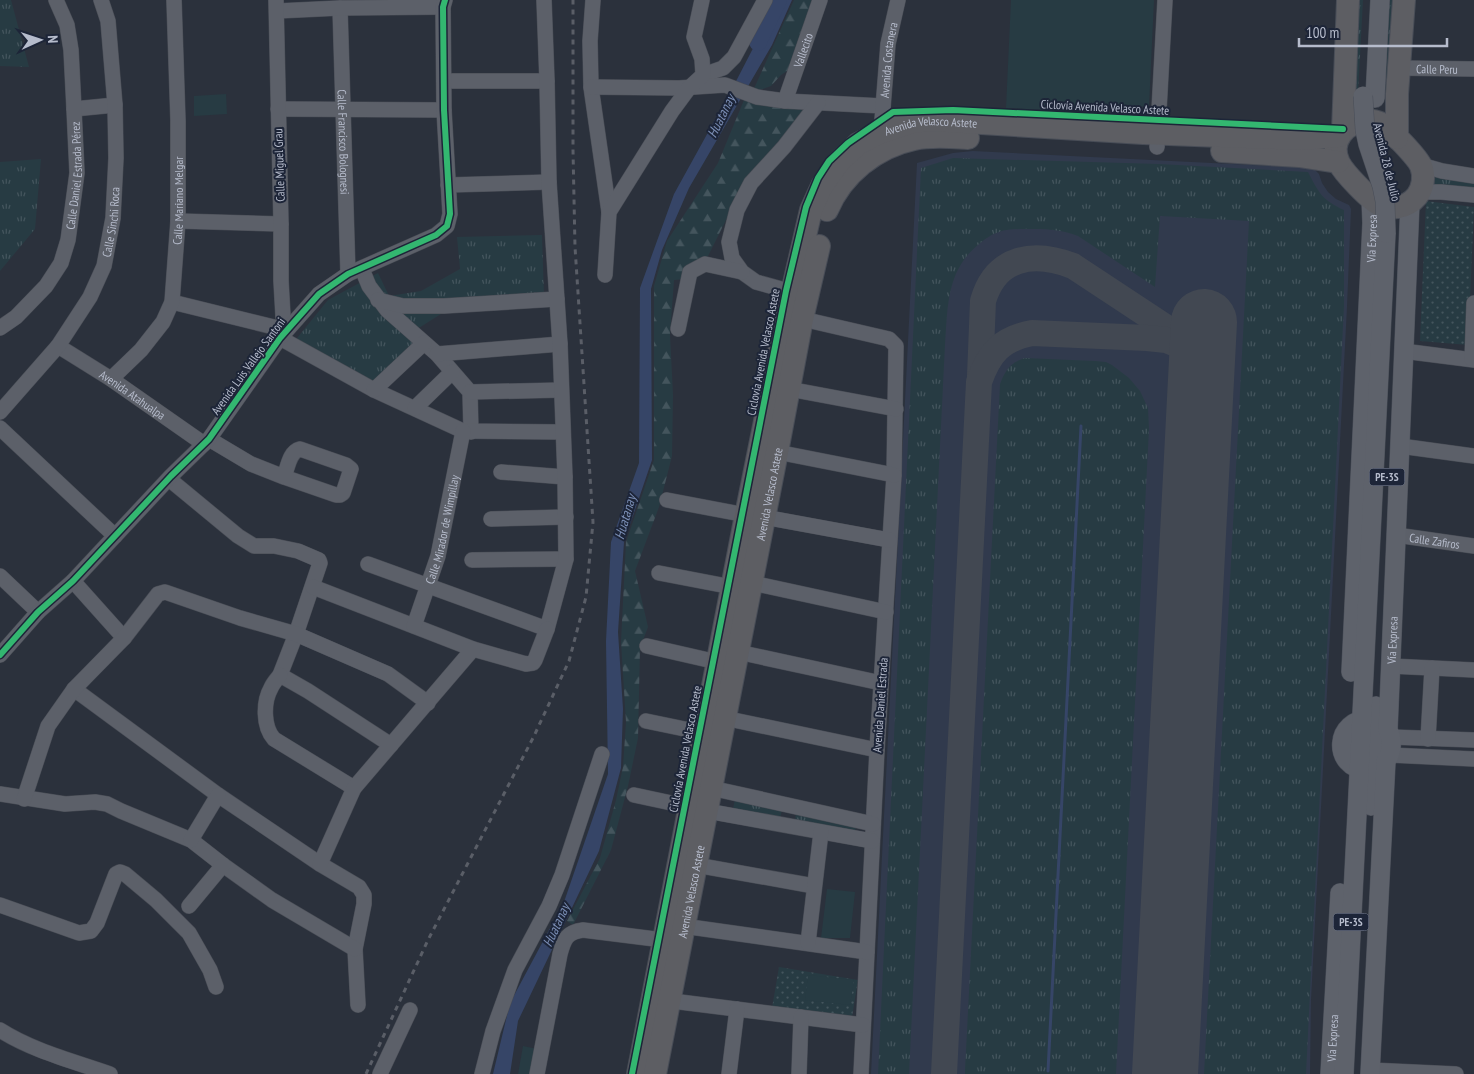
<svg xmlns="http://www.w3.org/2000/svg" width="1474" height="1074" font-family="'PT Sans Narrow',sans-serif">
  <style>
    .airport { fill: #313a4d }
    .grass { fill: url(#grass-tufts) }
    .forest { fill: url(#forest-firs) }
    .park { fill: url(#park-dots) }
    .garden { fill: #273b43 }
    .water { fill: #364567 }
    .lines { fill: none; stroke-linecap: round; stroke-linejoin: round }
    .stream { stroke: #364567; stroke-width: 3 }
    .river { stroke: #364567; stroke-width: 18 }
    .taxiway { stroke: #424852; stroke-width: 26 }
    .runway { stroke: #424852; stroke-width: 66 }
    .minor-casing { stroke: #484c55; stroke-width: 16 }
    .major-casing { stroke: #494e58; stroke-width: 20 }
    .highway-casing { stroke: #484d57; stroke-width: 24 }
    .minor { stroke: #5c6069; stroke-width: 15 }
    .major { stroke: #5e626b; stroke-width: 19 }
    .highway { stroke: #5d5e63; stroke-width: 22 }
    .rail { stroke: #5a5e67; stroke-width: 3; stroke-dasharray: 5 5; stroke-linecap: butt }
    .major-bridge-casing { stroke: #494e58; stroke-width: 20; stroke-linecap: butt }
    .major-bridge { stroke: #5e626b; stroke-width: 19 }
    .cycleway-casing { stroke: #1d2538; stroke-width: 9 }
    .cycleway { stroke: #33b770; stroke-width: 6 }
    .labels { text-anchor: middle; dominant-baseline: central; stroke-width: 4; stroke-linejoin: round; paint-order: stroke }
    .shield { fill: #1d2538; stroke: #888fa0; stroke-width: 1 }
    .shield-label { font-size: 11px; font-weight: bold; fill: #b6bccc }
    .street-label { font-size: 12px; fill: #b6bccc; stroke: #1d2538 }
    .water-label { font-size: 14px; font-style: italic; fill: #7b8eb5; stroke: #1d2538 }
  </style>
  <defs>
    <pattern id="grass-tufts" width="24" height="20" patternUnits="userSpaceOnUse" patternTransform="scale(1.25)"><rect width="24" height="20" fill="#273b43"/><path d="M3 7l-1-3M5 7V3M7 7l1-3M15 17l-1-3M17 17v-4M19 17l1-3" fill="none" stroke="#44555d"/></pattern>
    <pattern id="forest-firs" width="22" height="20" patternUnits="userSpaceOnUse" patternTransform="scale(1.25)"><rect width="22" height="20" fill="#273b43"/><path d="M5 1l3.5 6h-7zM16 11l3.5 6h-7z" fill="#44555d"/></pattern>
    <pattern id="park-dots" width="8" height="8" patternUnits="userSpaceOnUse" patternTransform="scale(1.25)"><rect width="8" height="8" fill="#273b43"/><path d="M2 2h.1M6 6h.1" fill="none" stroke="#44555d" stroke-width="1.8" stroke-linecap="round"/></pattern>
  </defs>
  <rect width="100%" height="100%" fill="#2b313c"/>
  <path class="airport" d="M973,151L1311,168L1315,170L1319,174L1322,183L1328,192L1336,199L1349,205L1351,209L1347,307L1311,1000L1310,1074H871L917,163L953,153Z"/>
  <g class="grass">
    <path d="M0,0H11L29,67L0,66Z"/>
    <path d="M1356,0H1363L1358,93H1351Z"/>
    <path d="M1387,0H1397L1391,100L1382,99Z"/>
    <path d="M953,158L1159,164L1308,172C1319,193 1322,200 1344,210V306L1306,1074H1204L1249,221L1160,216L1155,287L1078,236C1061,229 1044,229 1026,229C1017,229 1007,229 999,232C992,234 985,239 979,244C946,271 948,306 945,345L909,1074H878L921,168Z"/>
    <path d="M41,159L35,229L0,271V162Z"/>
    <path d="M1432,175L1474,179V190L1431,186Z"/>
    <path d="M542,235L544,297L452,307L414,331L417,345L371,384L293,343L328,300L378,273L389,296L421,291L460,269L457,237Z"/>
    <path d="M1025,358L1095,361L1106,362L1112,365L1129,378L1140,391L1148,408L1149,429L1116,1074H965V1070L1000,384C1005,370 1011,362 1025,358Z"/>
    <path d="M735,799L782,810L780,818L733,809Z"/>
    <path d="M796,811L857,824L854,834L795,823Z"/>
  </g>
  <g class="forest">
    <path d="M794,0H814L790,69L781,75L771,86L752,93Z"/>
    <path d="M744,100L801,109L808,114L732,208L697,278L674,280L670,335L673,395L672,456L659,507L635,571L648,627L640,648L638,738L628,786L611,850L573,925L567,921L600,858L616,800L623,767L626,722L621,642L626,542L654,460V286L667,241L718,163Z"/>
  </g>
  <g class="park">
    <path d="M1426,201L1474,207L1468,345L1420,341Z"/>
    <path d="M779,967L858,980L852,1017L772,1008Z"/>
  </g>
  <g class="garden">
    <path d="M1011,0H1154L1149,107L1085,104L1084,107L1066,106V111L1006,108Z"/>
    <path d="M226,94L227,114L194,116V96Z"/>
    <path d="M827,889L855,892L850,938H821Z"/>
    <path d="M808,975L854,980L850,1005L805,1000Z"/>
    <path d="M523,1046L542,1050L537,1074H518Z"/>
  </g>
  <path class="water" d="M778,0H792L772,45L689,188L662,250L651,289L652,460L624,542L618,632L623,709L621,768L599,851L518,1021L510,1074H493L510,1003L564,902L608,774L606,641L611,542L639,463L640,288L674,194L732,89Z"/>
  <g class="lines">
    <path class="stream" d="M1048,1071L1081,426"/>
    <path class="river" d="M758,42L778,0"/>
    <g class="taxiway">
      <path d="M980,376L983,301C996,256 1034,251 1073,266L1170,330L1176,337L1180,345"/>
      <path d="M944,1074L979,382C989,353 1001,339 1032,333L1147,338L1166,340L1181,346L1190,354L1195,363L1199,374L1200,394"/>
    </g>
    <path class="runway" d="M1165,1074L1204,322"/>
    <g class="minor-casing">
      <g id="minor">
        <path d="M593,0L590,41L591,87L609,212"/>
        <path id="s1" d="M340,8L348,274"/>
        <path d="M277,11L340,8L443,7"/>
        <path id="s2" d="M1398,68L1474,69"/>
        <path d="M703,75L723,68L734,57L765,0"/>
        <path d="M444,81H547"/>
        <path d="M591,87L679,88L725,85L757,97L785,101L883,106"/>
        <path id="s3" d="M785,101L820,0"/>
        <path d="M74,109L115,105"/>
        <path d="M278,109L444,110"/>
        <path id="s4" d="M877,139L882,120L888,44L898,0"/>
        <path d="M1157,147L1165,0"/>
        <path d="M1421,165L1442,171L1474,176"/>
        <path d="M448,185L549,182"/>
        <path d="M1419,192H1441L1474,195"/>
        <path d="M178,221L281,224"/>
        <path d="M362,269L369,286L387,310L437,354L470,392L471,432"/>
        <path d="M605,275L609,212L672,111L689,88L703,75L702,59L694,37L702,0"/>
        <path d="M792,292L756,282L742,272L732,258L729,242L737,210L751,183L784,147L818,103"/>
        <path d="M378,300L403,306H444L557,299"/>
        <path d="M172,302L286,330L283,316L281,281V224L276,0"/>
        <path d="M794,317L889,339L896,346L894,475L877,750L861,1074"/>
        <path id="s5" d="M0,328L16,317L46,286L61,263L68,240L77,173L74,109L71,50L67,25L56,0"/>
        <path d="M678,329L690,272L705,264L742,272"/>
        <path d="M280,338L374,390L463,431L562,432"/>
        <path id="s6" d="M58,346L111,379L204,444"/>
        <path d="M1403,351L1474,360"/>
        <path d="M437,354L560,344"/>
        <path d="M1472,359L1474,303"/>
        <path id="s7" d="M111,379L141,350L163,322L172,302L178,221V121L174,0"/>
        <path d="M789,389L896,409"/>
        <path d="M374,390L424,343"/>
        <path d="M470,392L561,390"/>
        <path d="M415,408L452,372"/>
        <path id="s8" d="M0,412L58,346L90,297L104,266L113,218L116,158L115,105L108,21L101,0"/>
        <path d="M0,428L115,536"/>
        <path d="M209,439L251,464L284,477L336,495H340L343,493L351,469L346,465L300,449C289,452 288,467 284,477"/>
        <path d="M1400,446L1474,456"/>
        <path d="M777,452L894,475"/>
        <path d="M501,472L565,477"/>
        <path d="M169,479L238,536L254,546H274L298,551L319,560L320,563L296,634L280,675L308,691L391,745"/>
        <path d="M667,500L746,515"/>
        <path d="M764,517L889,540"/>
        <path d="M491,519L566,517"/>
        <path id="s9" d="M1396,535L1474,546"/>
        <path d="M472,560L566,559"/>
        <path d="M368,564L547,629L566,559L565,477L560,344L549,182L547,81L544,0"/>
        <path d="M659,573L732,587"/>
        <path d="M0,576L38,612"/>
        <path d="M73,581L124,638"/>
        <path d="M743,581L886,612"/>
        <path d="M313,587L473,649L526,664L533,663L535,660L547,629"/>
        <path id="s10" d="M414,626L438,556L463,431"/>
        <path d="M647,646L717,662"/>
        <path d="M738,652L881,683"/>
        <path d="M0,655L38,612L73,581L171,476L209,439L280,338L319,294L348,274L436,235L447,226L450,214L444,110L443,7L445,0"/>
        <path d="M1390,666L1474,670"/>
        <path d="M280,675C277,679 273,683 271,688C263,702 263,727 274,739L354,788"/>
        <path d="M74,689L218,795L320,864L359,887L364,895V904L355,949L358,1005"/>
        <path d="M724,718L877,750"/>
        <path d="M646,721L704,733"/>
        <path d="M1391,737L1474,740"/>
        <path d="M1428,739L1432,668"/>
        <path d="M1390,755L1474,759"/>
        <path d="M711,788L873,824"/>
        <path d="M0,794L65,804L95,802L107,804L121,811L191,840L223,865L272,900L355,949"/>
        <path d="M634,795L718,813L872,841"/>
        <path d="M24,799L48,726L74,689L124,638L158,594L165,592L240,618L296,634L388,674L428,703"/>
        <path d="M191,840L218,795"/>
        <path d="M320,864L354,788L473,649"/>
        <path d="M696,865L814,886"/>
        <path d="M0,905L79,933L91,931L97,923L116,874L120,872L125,874L156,900L189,933L210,970L216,987"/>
        <path d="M189,906L223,865"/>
        <path d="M683,926L867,952"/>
        <path d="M808,943L821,832"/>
        <path d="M662,998L680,1002L863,1025"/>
        <path d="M0,1030C33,1051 73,1061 110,1074"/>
        <path d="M1370,1070L1456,1074"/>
        <path d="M380,1074L410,1010"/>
        <path d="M482,1074L493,1031L515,970L549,906L562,875L602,754"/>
        <path d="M537,1074L560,954C564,939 567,932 583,930L663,940"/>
        <path d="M729,1074L737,1009"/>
        <path d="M799,1074L801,1017"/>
      </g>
    </g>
    <g class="major-casing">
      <g id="major">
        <path d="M1375,98L1380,0"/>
        <path id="s11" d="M1351,672L1372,223L1371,199"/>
        <path d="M1368,770C1331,769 1334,717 1371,720"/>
        <path d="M1371,806L1376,706"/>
        <path id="s12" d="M1330,1074L1340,893"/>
        <path d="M1344,1074L1386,233"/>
        <path id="s13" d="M1370,1074L1386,761C1393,750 1393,741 1388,730L1410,203"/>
      </g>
    </g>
    <g class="highway-casing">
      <g id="highway">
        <path d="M1367,120C1372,121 1377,121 1382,124C1391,130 1417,157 1421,166C1425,176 1423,188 1417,196C1412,202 1405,206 1398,207C1392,208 1385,207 1379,204C1370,200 1344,173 1339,163C1328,141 1346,122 1367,120Z"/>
        <path d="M1343,131L1348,0"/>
        <path d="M1397,138V94L1404,0"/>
        <path d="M1222,151L1299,156L1338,162"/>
        <path d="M827,210C842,174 876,147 914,139C932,135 950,137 968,138"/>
        <path id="s14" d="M638,1074L746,515L784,327L811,210L822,186L839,162L858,144L879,133L912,122L931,120L1143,133L1301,139L1339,136"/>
        <path id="s15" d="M655,1074L777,452L802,319L819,246"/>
      </g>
    </g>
    <use href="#minor" class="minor"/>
    <use href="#major" class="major"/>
    <use href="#highway" class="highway"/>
    <path class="rail" d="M366,1074L428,940L534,736L569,661L586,597L593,522L575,247L573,150V0"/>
    <g class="major-bridge-casing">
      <path id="major-bridge" d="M1363,96L1365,130L1368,144L1382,186L1385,201L1386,233"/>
    </g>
    <use href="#major-bridge" class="major-bridge"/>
    <g class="cycleway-casing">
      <g id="cycleway">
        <path d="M0,655L38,612L73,581L171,476L209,439L280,338L319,294L348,274L436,235L447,226L450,214L444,110L443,7L445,0"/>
        <path d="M632,1074L786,291L806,207L818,178L829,161L848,143L893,112L953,110L1343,129"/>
      </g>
    </g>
    <use href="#cycleway" class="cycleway"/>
  </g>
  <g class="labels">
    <g class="shield">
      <rect x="1369.5" y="468.5" width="35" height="17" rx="4"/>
      <rect x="1333.5" y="913.5" width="35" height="17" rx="4"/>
    </g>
    <g class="shield-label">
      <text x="1387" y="477">PE-3S</text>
      <text x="1351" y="922">PE-3S</text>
    </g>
    <g class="street-label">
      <text stroke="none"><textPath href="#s3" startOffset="54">Vallecito</textPath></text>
      <text stroke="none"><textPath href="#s4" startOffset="80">Avenida Costanera</textPath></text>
      <text stroke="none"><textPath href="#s2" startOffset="39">Calle Peru</textPath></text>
      <text transform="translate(1105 107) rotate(3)">Ciclovía Avenida Velasco Astete</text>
      <text stroke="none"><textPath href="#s14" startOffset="1040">Avenida Velasco Astete</textPath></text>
      <text stroke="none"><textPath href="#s1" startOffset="134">Calle Francisco Bolognesi</textPath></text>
      <text transform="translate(1387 162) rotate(76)">Avenida 28 de Julio</text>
      <text transform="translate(279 165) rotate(-92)">Calle Miguel Grau</text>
      <text stroke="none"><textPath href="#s5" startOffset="179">Calle Daniel Estrada Pérez</textPath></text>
      <text stroke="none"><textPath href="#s7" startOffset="201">Calle Mariano Melgar</textPath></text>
      <text stroke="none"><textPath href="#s8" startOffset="225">Calle Sinchi Roca</textPath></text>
      <text stroke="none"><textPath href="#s11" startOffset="434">Vía Expresa</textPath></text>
      <text transform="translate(763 352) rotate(-79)">Ciclovía Avenida Velasco Astete</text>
      <text transform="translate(248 366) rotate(-54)">Avenida Luis Vallejo Santoni</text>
      <text stroke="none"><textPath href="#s6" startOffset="89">Avenida Atahualpa</textPath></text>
      <text stroke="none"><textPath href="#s15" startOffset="591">Avenida Velasco Astete</textPath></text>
      <text stroke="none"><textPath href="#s10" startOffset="101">Calle Mirador de Wimpillay</textPath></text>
      <text stroke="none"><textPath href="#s9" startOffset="39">Calle Zafiros</textPath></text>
      <text stroke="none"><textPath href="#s13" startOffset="436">Vía Expresa</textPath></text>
      <text transform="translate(880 705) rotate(-86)">Avenida Daniel Estrada</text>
      <text transform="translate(685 749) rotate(-79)">Ciclovía Avenida Velasco Astete</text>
      <text stroke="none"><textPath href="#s15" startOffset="186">Avenida Velasco Astete</textPath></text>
      <text stroke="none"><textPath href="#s12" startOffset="36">Vía Expresa</textPath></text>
    </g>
    <g class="water-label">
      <text transform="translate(721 116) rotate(-64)">Huatanay</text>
      <text transform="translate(625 517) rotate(-74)">Huatanay</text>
      <text transform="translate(556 925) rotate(-65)">Huatanay</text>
    </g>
  </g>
  <g transform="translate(40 40) rotate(87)" stroke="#1d2538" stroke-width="4" paint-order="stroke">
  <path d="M0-4L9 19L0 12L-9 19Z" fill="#b6bccc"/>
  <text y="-8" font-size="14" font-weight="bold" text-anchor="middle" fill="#b6bccc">N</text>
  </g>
  <path d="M1299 38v8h148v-8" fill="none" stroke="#b6bccc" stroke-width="2.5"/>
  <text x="1306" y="38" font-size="15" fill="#b6bccc" stroke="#1d2538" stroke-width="4" paint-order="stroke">100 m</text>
</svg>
